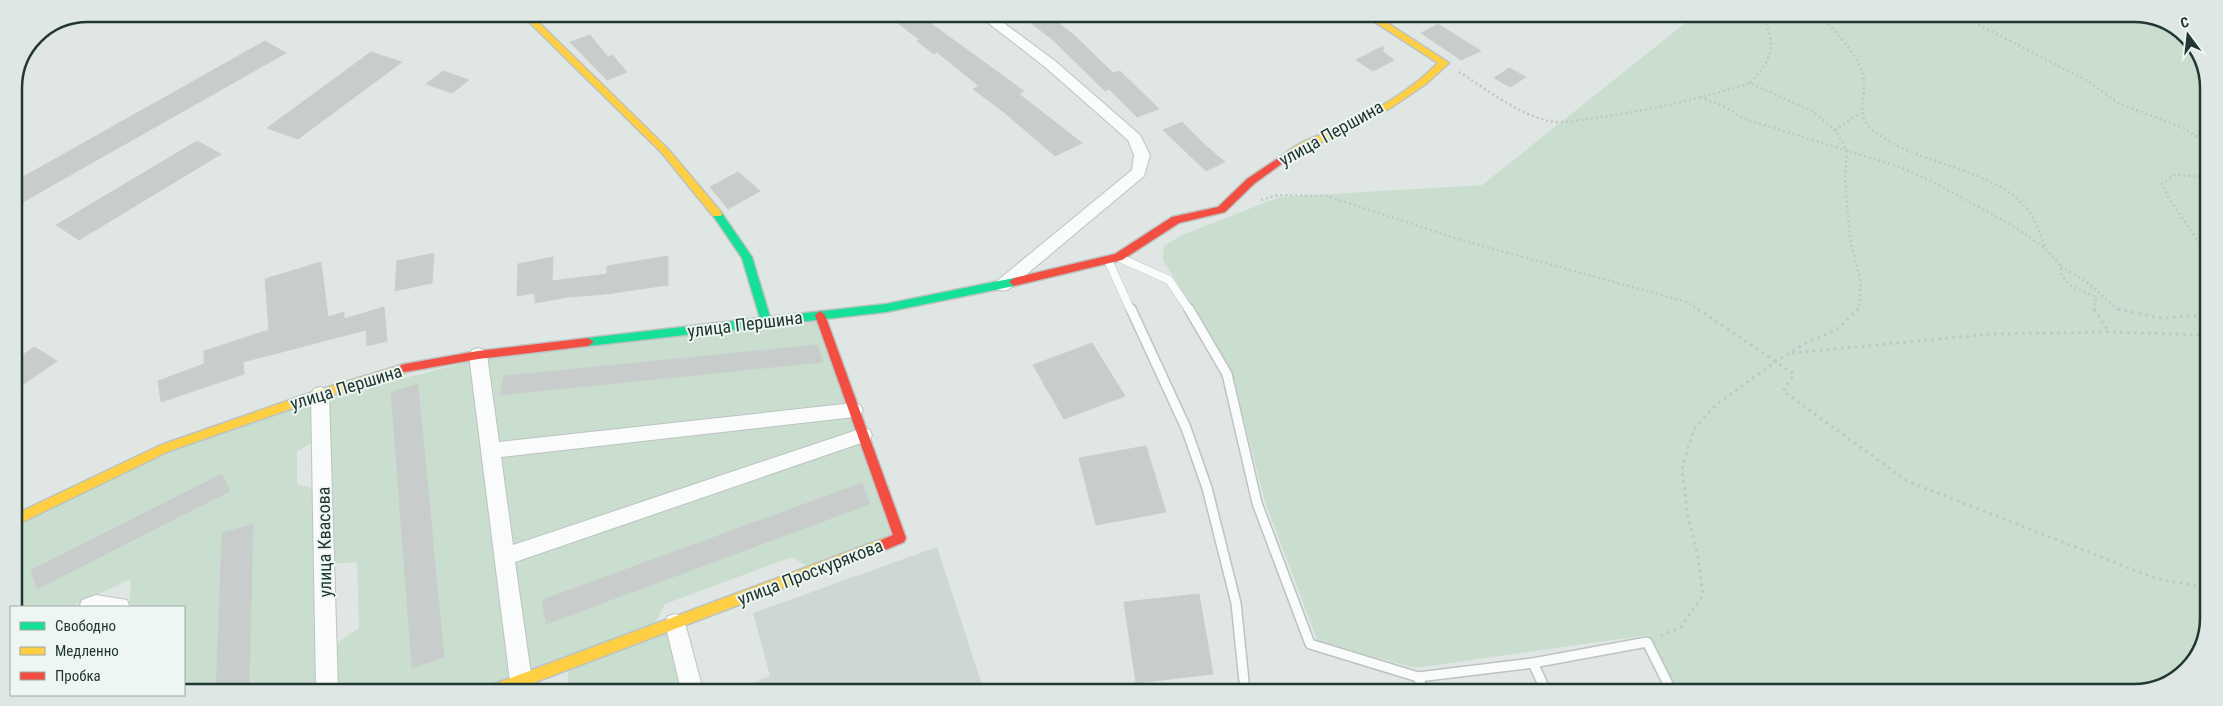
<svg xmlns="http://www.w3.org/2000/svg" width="2223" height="706" font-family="'Roboto Condensed',sans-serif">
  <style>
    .built { fill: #cfd7d3 }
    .green { fill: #caded0 }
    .building { fill: #c8cdcb; stroke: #c9cfcc }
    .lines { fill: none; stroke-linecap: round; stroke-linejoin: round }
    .lane-far1-casing { stroke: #bdc3c0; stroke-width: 9 }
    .lane-casing { stroke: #bdc3c0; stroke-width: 12 }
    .street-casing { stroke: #bdc3c0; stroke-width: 2 }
    .fast-casing { stroke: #bdc3c1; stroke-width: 3 }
    .slow-casing { stroke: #bdc3c1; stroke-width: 3 }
    .jam-casing { stroke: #bdc3c1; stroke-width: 3 }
    .path-far1 { stroke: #bfc7c5; stroke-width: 2.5; stroke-dasharray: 2 3; stroke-linecap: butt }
    .path { stroke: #bfc7c5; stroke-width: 3; stroke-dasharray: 2.5 4.5; stroke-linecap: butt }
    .lane-far1 { stroke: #fafbfb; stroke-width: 8 }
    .lane { stroke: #fafbfb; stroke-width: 9 }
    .street { fill: #fafbfb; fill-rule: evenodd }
    .fast { fill: #16e098; fill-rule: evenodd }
    .slow { fill: #ffcf43; fill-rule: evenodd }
    .jam { fill: #f24e42; fill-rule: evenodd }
    .labels { text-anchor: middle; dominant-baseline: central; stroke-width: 4; stroke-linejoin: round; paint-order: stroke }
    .street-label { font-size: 18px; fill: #213731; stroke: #eef6f2 }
    .rim { fill: none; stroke: #213731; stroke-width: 2.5 }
  </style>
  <rect width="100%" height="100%" fill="#e0e6e3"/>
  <path class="built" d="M937,547L984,691L736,690L770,676L753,613Z"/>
  <g class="green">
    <path d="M1694,16H2154L2191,39L2209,83L2207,637L2180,677L2135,692H1677L1648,635L1415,668L1318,642L1265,502L1232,373L1163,260L1164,246L1182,235L1280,197L1482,185Z"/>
    <path d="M816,321L847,407L496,446L484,359Z"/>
    <path d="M472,361L513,676L477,690H334L332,646L359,628L357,562L330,564L326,398Z"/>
    <path d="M315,401L316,441L297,451V484L316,489L320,690H184V607H129L131,579L70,607H14V525L166,452Z"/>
    <path d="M850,417L855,431L514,545L501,456Z"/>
    <path d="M859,441L891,535L808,567L792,557L665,604L655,623L525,672L510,560Z"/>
    <path d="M670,632L685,690H566L569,670Z"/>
  </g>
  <g class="building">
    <path d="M887,15H919L1024,91L1019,94L1082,143L1055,156L1005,113L973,89L979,86L937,52L934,54L917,41L920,40Z"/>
    <path d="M1020,15H1049L1076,37L1113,73L1120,71L1159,109L1137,117L1109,89L1105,91L1052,39Z"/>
    <path d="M1438,24L1481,51L1461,60L1421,33Z"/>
    <path d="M590,35L608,57L612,55L627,72L607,80L570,42Z"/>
    <path d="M265,41L286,53L14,207V182Z"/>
    <path d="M1383,46V52L1394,60L1373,71L1356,60Z"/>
    <path d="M371,52L402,62L298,139L267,128Z"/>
    <path d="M1509,68L1526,77L1510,87L1494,78Z"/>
    <path d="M443,71L469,80L452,93L426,84Z"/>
    <path d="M1182,122L1205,145L1225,162L1206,171L1163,130Z"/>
    <path d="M197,141L221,154L79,240L56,225Z"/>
    <path d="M738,172L760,191L728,209L710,187Z"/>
    <path d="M434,253L432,283L395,291L397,261Z"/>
    <path d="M668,256V285L606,294L568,297L535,303V293L517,296L518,264L553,257L552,281L607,274V266Z"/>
    <path d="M321,262L328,317L344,312V319L384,307L387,341L367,346L366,330L243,362L244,374L161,402L158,381L204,364V351L269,330L265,279Z"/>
    <path d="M1092,343L1125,396L1064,419L1033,365Z"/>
    <path d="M817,345L823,362L500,395L504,376Z"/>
    <path d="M34,347L57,361L14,391V361Z"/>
    <path d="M418,384L444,657L412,668L391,392Z"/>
    <path d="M1146,446L1166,512L1096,525L1079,458Z"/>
    <path d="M222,474L230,491L37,589L31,570Z"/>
    <path d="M862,483L870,504L546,624L542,600Z"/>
    <path d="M253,524L249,690H216L222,533Z"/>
    <path d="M1199,594L1213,674L1136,683L1124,602Z"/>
  </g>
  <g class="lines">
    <g class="lane-far1-casing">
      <g id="lane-far1">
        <path d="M1118,257L1169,280L1190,311"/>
        <path d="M1108,260L1131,311"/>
      </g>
    </g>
    <g class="lane-casing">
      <g id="lane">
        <path d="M1131,309L1186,428L1207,488L1236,603L1245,691"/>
        <path d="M1189,309L1227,374L1257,503L1310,644L1418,677L1533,663L1647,642L1672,692"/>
        <path d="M1533,663L1546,691"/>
        <path d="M1418,677L1424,691"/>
      </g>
    </g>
    <g class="street-casing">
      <g id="street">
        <path d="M978,15H993L1055,61L1140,135L1150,155L1144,176L1009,289L1003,291L997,289L995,285L997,281L1132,170L1134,155L1128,140L1045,67Z"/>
        <path d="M478,348L484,350L487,355L499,442L854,403L860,405L863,410L860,415L854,417L501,457L513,545L863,428L870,430L872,435L870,440L515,562L532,681L529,688L523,690L513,688L510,681L469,355L472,350Z"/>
        <path d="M320,387L326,389L329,394L338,690H316L311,394L314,389Z"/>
        <path d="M96,595L127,600L130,607H79L82,600Z"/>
        <path d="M675,614L682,616L685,623L703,690H681L665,623L668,616Z"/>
      </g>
    </g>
    <g class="fast-casing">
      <path id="fast" d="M717,210L721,212L752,257L770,317L886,304L1014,278L1019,282L1014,286L886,312L588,346L584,345L582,342L588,338L760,318L742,258L712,214Z"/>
    </g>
    <g class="slow-casing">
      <g id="slow">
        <path d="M521,14H530L668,149L721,212L722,214L721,216H713L662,153Z"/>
        <path d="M1364,15H1375L1449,63L1427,83L1392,107L1355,127L1295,154H1289L1287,152L1296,146C1310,138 1326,133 1342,126C1376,111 1411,90 1438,63Z"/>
        <path d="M405,364L409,365L411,368L409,371L322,398L169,451L14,526V515L161,445L316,391Z"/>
        <path d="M885,538L889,540L891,544L889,548L514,690H490L492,685L497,683Z"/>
      </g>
    </g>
    <g class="jam-casing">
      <g id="jam">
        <path d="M1292,149L1297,152L1295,154L1255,183L1225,212L1179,223L1122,260L1014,286L1009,282L1014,278L1115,254L1172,217L1218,207L1247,179Z"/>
        <path d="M820,311L825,315L906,538L904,542L885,550L881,548L879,544L881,540L893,535L815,315Z"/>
        <path d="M588,338L594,342L588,346L478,359L405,372L401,371L399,368L401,365L405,364L478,351Z"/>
      </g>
    </g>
    <g class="path-far1">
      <path d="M1822,16C1835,33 1858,53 1863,75C1868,96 1853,115 1874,131C1918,167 1996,166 2030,213C2037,224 2041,236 2045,248"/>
      <path d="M1966,16L1977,24L2088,81L2118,103L2184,128L2209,145"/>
      <path d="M1459,72C1485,88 1519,115 1549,121C1563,124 1580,120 1594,118C1647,111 1699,99 1750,83L1812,111L1835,130L1847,151L1845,180L1850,239L1861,283L1859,308L1856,311"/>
      <path d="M1750,83C1772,59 1778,46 1762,16"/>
      <path d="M1700,97L1723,106L1745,119L1900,167L1937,184L2013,226L2045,248L2060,265L2062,276L2071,286L2096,297L2094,311"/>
      <path d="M1835,130L1860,113"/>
      <path d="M1261,200L1278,195L1327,196L1461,240L1687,302L1700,311"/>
      <path d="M2208,256L2168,197L2162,184L2174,175L2209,177"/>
      <path d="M2061,266L2088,283L2119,311"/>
    </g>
    <g class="path">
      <path d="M1698,309L1794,374L1783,391L1907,481L2157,579L2207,588"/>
      <path d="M2094,309L2109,332"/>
      <path d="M2118,309L2161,318L2208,315"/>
      <path d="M1792,353L1992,334L2109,332L2208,335"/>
      <path d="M1661,636L1681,627L1703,595L1698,556L1688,518L1682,469L1694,429L1717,404L1775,362L1804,344L1836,330L1858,309"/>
    </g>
    <use href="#lane-far1" class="lane-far1"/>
    <use href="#lane" class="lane"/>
    <use href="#street" class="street"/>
    <use href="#fast" class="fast"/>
    <use href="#slow" class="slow"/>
    <use href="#jam" class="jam"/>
  </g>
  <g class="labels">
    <g class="street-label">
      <text transform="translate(1331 133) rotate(-29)">улица Першина</text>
      <text transform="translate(745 324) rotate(-7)">улица Першина</text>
      <text transform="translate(346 387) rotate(-17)">улица Першина</text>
      <text transform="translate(324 542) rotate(-91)">улица Квасова</text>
      <text transform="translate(810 572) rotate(-21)">улица Проскурякова</text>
    </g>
  </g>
  <path d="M0 0H2223V706H0ZM88 22H2134A66 66 0 0 1 2200 88V618A66 66 0 0 1 2134 684H88A66 66 0 0 1 22 618V88A66 66 0 0 1 88 22Z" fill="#dee7e3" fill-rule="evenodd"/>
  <path class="rim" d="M88 22H2134A66 66 0 0 1 2200 88V618A66 66 0 0 1 2134 684H88A66 66 0 0 1 22 618V88A66 66 0 0 1 88 22Z"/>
  <rect x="10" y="606" width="175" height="90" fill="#eef6f2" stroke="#9caaa5"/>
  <rect x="20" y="622" width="25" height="8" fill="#16e098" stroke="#9caaa5"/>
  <text x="55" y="631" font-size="15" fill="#213731">Свободно</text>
  <rect x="20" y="647" width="25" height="8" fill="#ffcf43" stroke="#9caaa5"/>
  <text x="55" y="656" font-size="15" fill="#213731">Медленно</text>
  <rect x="20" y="672" width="25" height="8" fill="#f24e42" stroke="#9caaa5"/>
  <text x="55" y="681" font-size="15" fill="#213731">Пробка</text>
  <g transform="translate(2188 35) rotate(345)" stroke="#eef6f2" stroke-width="4" paint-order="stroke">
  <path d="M0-4L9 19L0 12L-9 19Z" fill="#213731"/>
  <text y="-8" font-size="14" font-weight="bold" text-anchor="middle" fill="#213731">С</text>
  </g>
</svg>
